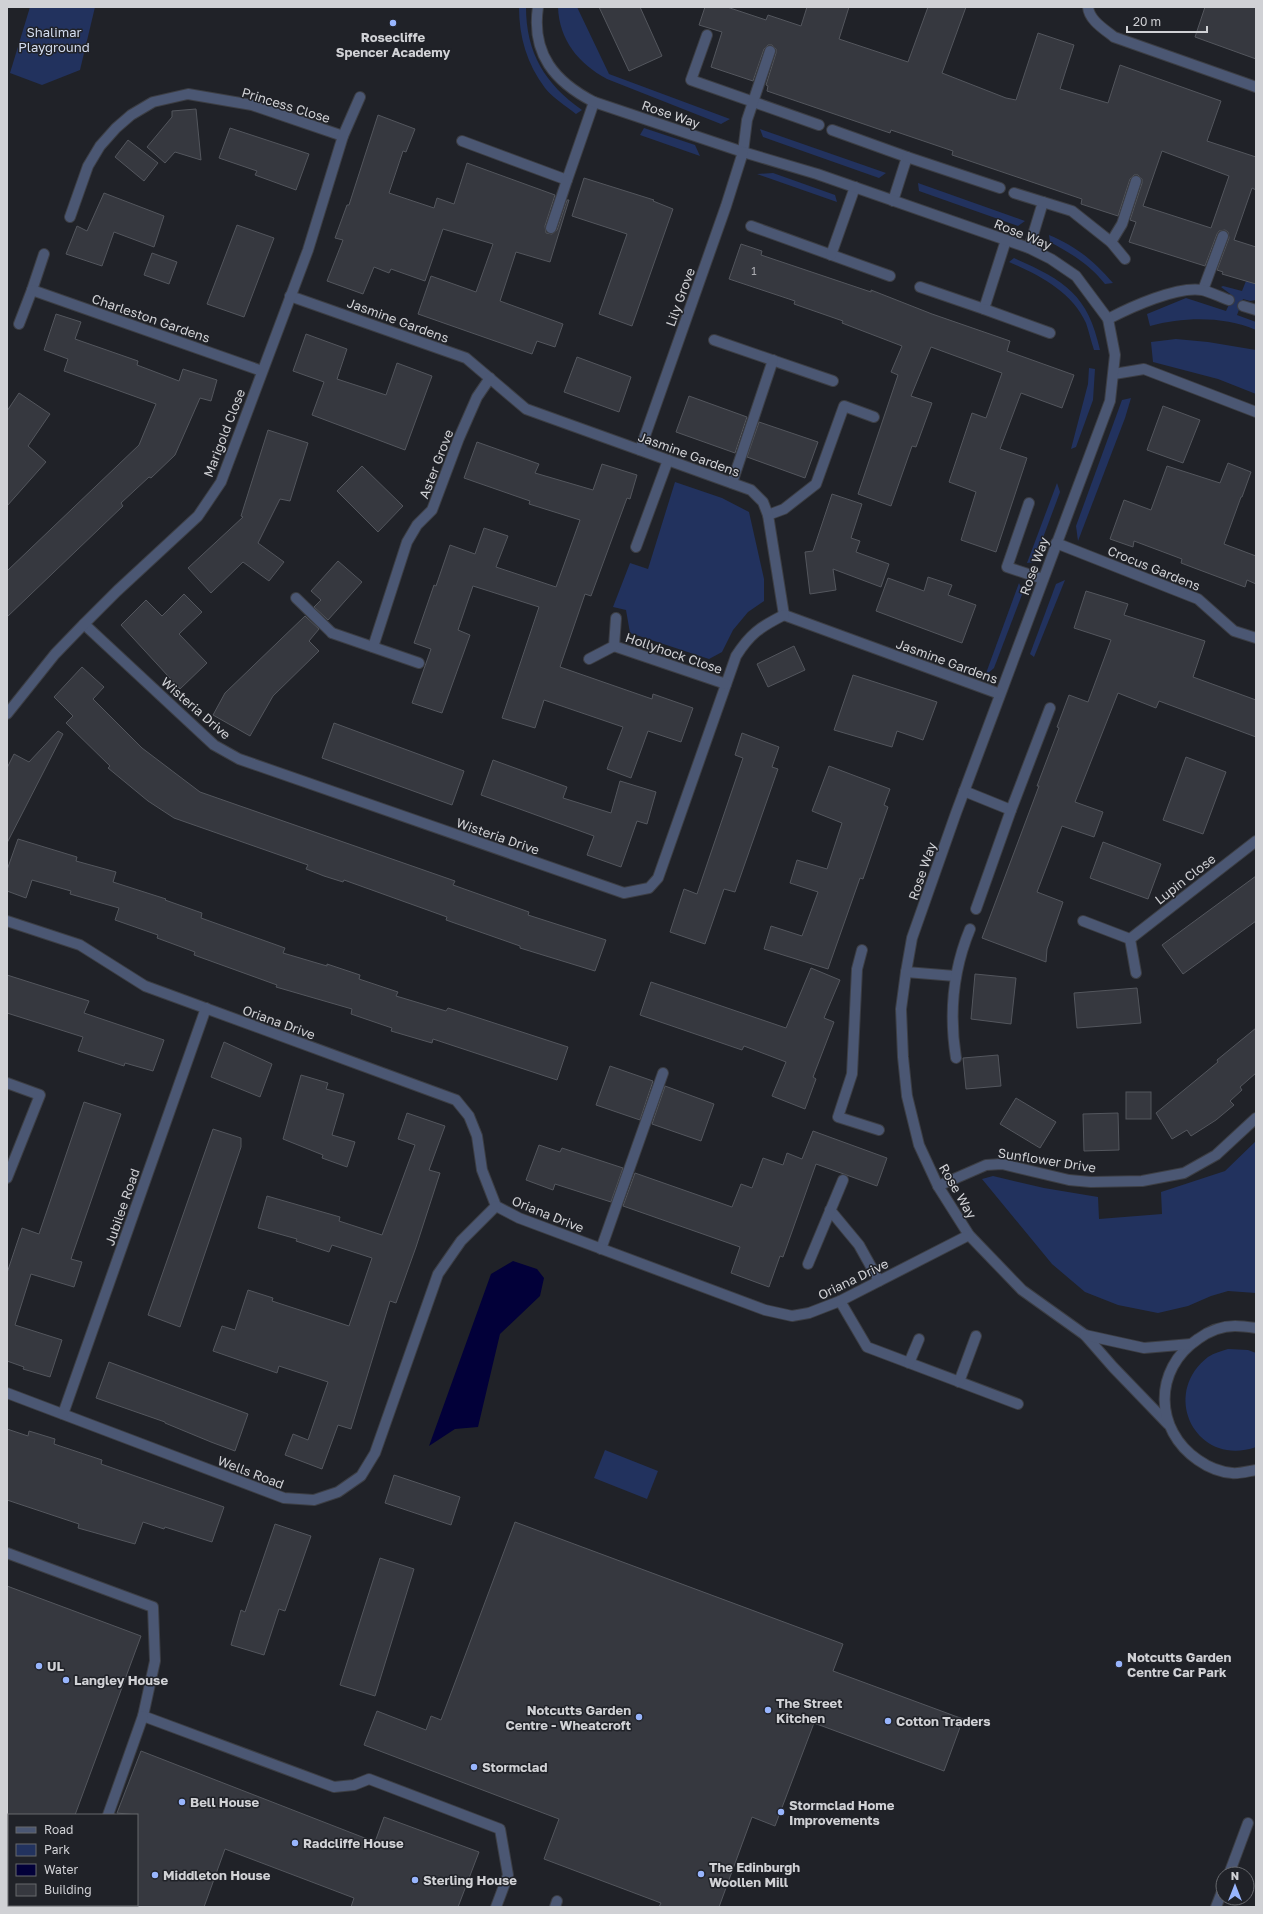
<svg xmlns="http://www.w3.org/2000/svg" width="1263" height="1914" font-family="'Golos Text',sans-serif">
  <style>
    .green { fill: #22325e }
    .water { fill: #020039 }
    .building { fill: #36383f; stroke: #53565d; fill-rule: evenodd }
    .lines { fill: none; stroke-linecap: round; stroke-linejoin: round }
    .service-casing { stroke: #3c3e44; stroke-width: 12 }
    .minor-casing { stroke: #3c3e44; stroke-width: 12 }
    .service { stroke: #4b5773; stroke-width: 10 }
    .minor { stroke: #4b5773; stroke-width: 10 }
    .poi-dot { fill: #98b5fd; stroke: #202228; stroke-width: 1.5 }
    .labels { text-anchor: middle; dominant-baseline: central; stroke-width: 3; stroke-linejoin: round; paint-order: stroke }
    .number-label { font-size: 11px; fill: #aaabb0 }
    .park-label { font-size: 13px; fill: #d2dbee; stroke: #202228 }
    .poi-label { font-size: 13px; font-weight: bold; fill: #d0d1d5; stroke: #202228; text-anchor: start }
    .street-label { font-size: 13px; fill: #d0d1d5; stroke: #202228 }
  </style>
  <rect width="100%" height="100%" fill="#202228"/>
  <g class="green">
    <path d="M30,7H95L80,70L42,85L10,73Z"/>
    <path d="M519,7H526C526,53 545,84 582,110L576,114C566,106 553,98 545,88C527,64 519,37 519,7Z"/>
    <path d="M558,7H577L609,74L730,119L721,124L607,79C579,64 559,40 558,7Z"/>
    <path d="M644,128L695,145L700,156L640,135Z"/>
    <path d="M760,129L886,173L879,178L763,137Z"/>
    <path d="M773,173L835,195L837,202L757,174Z"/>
    <path d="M918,183L1025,221L1018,226L919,191Z"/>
    <path d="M1049,235C1077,247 1093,260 1113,283L1105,284C1089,264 1072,254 1050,242Z"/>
    <path d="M1014,258C1064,280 1088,294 1100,350H1094C1091,341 1089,332 1086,323C1072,292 1039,275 1009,262Z"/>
    <path d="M1246,281L1256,284V300L1250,301L1243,299L1237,315L1256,322V330C1223,316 1184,317 1150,326L1147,314L1186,298L1226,311L1233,296L1221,287L1223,286L1242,291Z"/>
    <path d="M1176,339L1208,342L1256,350V394L1218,379L1153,362L1151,342Z"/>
    <path d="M1089,368L1095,369L1093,400L1076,447L1071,449L1088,384Z"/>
    <path d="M1131,398L1125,418L1078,541L1076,526L1122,400Z"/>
    <path d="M675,482L722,498L749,512L764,579V601L748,612L733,630L722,652L709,659L630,633L626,610L613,607L630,563L648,569Z"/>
    <path d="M1057,483L1060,492L1034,562L1027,563Z"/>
    <path d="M1065,580L1034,657L1030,654L1056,584Z"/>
    <path d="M1019,583L1023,592L994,668L985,676Z"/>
    <path d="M1256,1141V1293L1228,1291L1211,1296L1188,1306L1158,1313L1118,1305L1085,1292L1052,1264L982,1179L993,1176L1044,1188L1098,1197L1099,1219L1162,1214L1161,1192L1225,1171Z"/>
    <path d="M1228,1349L1248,1350L1256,1353V1447C1197,1468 1159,1395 1208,1357C1214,1353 1222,1351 1228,1349Z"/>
    <path d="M605,1450L658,1471L647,1499L594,1478Z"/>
  </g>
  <path class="water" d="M513,1261L537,1269L544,1278L540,1296L500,1334L478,1427L455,1429L429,1446L491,1274Z"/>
  <g class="building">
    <path d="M599,7H640L662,56L629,71Z"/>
    <path d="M705,7H727L766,20L768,15L801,26L807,7H849L839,39L908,62L928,7H966L942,73L1006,98L1016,100L1038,33L1074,45L1060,89L1108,103L1120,65L1221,101L1207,141L1256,157V190L1252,188L1234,240L1256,247V284L1222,274L1223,272L1217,270L1229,238L1228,232L1225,230L1219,231L1217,234L1205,266L1129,242L1136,222L1130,220L1142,183V179L1138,175H1134L1130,179L1118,216L1081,204L1082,199L952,155L953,151L891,130L890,133L767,91L768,86L766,85L776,53V49L772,45H768L764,49L753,81L711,67L722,32L699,25ZM1162,151L1229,176L1211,228L1143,206Z"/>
    <path d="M1205,7H1256V59L1195,37Z"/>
    <path d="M196,109L201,160L175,152L165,163L147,147L172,117V111Z"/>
    <path d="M378,115L415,129L406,152L403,151L389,193L434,208L437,198L454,204L467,163L555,195L545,226L546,233L552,234L557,230L567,200H569L550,262L516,252L500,301L563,324L555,347L537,341L532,354L418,314L431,276L476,292L493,244L443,229L425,281L391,269L389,273L374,267L363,294L327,281L343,240L335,238L347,205H349Z"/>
    <path d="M230,128L309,154L296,190L255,175L257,171L219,158Z"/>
    <path d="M128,140L158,163L144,181L115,157Z"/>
    <path d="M584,178L654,200L653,201L673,209L632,326L599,314L627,234L572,216Z"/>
    <path d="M104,193L164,216L154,247L114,232L102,266L66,254L77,226L87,231Z"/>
    <path d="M237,225L274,238L244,317L207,304Z"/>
    <path d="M741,244L762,251L761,255L871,292V290L932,314L1010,341L1007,351L1074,375L1062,408L1021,393L1000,449L1027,458L996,552L961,540L976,492L949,482L972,413L986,418L1002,373L931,347L911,396L932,403L916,447L912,446L891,506L858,494L898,375L891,372L902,346L842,323L843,321L794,304L795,301L729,279Z"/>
    <path d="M152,253L177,262L169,284L144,275Z"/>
    <path d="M56,314L81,322L75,339L138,361L137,365L179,381L183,369L217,380L211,401L200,398L175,455L151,478L149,477L121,503L123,506L7,617V571L139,445L156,404L64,371L68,359L44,350Z"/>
    <path d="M306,334L347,349L337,379L386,395L397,363L432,376L405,450L312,415L324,382L293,371Z"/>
    <path d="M577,357L631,377L619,412L564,392Z"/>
    <path d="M19,393L50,414L28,446L46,462L7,506V411Z"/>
    <path d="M689,396L747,417L735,453L676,432Z"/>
    <path d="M1163,406L1200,420L1183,463L1147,450Z"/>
    <path d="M759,422L818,442L805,478L747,457Z"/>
    <path d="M268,430L308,443L290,501L280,499L258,543L284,562L269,581L243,562L211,593L188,568L243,517L241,516Z"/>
    <path d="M477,442L539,464L535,473L593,490L602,464L637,475L630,499L627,498L591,596L585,594L560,667L652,699L653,694L693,708L681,742L648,731L631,778L607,769L623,727L544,700L535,728L502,718L539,607L473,586L458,630L470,635L442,713L412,703L431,649L414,643L434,585L436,586L450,545L475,554L484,528L508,536L496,567L556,587L580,520L529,504L530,501L464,478Z"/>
    <path d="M1228,463L1251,472L1242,497H1241L1224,544L1256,556V584L1247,580L1245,587L1181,563L1182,559L1134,541L1133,547L1110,539L1124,500L1151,510L1167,466L1220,483Z"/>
    <path d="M362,466L403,506L378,532L337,491Z"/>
    <path d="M832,494L862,504L851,538L860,541L856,552L889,564L881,587L833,569L836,590L810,594L805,552L813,551Z"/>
    <path d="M338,561L362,582L328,620L314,607L321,600L311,591Z"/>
    <path d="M928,577L952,585L948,595L976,605L962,643L876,611L888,578L924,591Z"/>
    <path d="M1086,591L1128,604L1124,615L1205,641L1193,677L1256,700V737L1159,701L1156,708L1118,693L1075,802L1103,812L1094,837L1062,826L1037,892L1063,902L1047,949L1046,962L982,938L1039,786H1037L1059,728L1057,727L1069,695L1088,702L1111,640L1074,628Z"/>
    <path d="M184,594L202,612L179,634L207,663L180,689L121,625L146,600L162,616Z"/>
    <path d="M305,616L319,629L309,641L319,651L273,696L250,736L213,715L225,693Z"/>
    <path d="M794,646L805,670L768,687L757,664Z"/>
    <path d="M82,667L104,687L93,699L142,748L200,792L455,881L453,885L529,912L528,915L606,940L595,971L520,948V946L446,920L447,917L344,880L343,882L324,876L306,869L308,865L174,818L148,801L108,768L110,766L66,723L73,716L54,697Z"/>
    <path d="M853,675L937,702L923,740L897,731L892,747L834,730Z"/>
    <path d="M334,723L464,771L452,805L322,758Z"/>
    <path d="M58,731L63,734L7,843V768L14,754L29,762Z"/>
    <path d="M742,733L779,747L772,767L778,769L735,892L724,889L705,944L670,932L684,889L697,894L743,758L735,755Z"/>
    <path d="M1186,757L1226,772L1203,834L1163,820Z"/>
    <path d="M493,760L567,787L563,798L611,813L620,781L656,792L647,824L637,821L621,867L587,855L594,836L481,795Z"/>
    <path d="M829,766L890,789L884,805L888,807L863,879L860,878L828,969L764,949L771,926L802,936L818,892L790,883L797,860L827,869L842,823L812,811Z"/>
    <path d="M18,839L77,857L76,861L116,872L113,882L166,899L165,900L202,913L201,918L285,948L283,953L327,966V964L360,975L359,979L398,992L396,996L446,1011L448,1008L568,1047L557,1080L433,1039L432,1043L391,1031L392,1028L351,1014L352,1009L276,987L277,985L194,955L195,952L157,938L158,935L115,920L119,908L70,894L71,891L32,880L26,898L7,891V870Z"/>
    <path d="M1103,842L1161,864L1148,899L1090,878Z"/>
    <path d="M1256,876V921L1183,974L1162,945Z"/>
    <path d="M811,968L840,980L824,1018L834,1022L813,1077L816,1079L805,1109L772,1096L786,1062L744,1046L742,1050L640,1015L651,982L786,1028Z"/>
    <path d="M975,974L1016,978L1011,1024L971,1019Z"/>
    <path d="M7,975L89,1001L84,1013L164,1040L153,1071L125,1063L124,1066L78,1051L83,1037L7,1013Z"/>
    <path d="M1137,988L1141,1023L1077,1028L1074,993Z"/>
    <path d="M1256,1028V1073L1240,1087L1242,1090L1230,1101L1234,1105L1216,1120L1191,1136L1187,1130L1172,1139L1156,1113L1218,1062L1217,1060Z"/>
    <path d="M224,1042L272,1064L260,1097L211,1077Z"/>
    <path d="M998,1055L1001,1086L966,1089L963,1058Z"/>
    <path d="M610,1066L653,1081L640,1120L596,1105Z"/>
    <path d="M301,1075L328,1083L326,1089L344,1094L332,1135L355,1142L347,1167L322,1158L323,1155L283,1139Z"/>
    <path d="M665,1086L714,1104L701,1141L652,1124Z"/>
    <rect x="1126" y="1092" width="25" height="27"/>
    <path d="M1016,1098L1056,1122L1040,1148L1000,1124Z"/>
    <path d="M84,1102L121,1114L71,1259L82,1262L74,1287L31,1274L15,1325L62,1340L50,1377L23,1369L24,1367L7,1361V1273L22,1228L39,1234Z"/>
    <path d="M407,1113L445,1126L429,1170L440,1173L416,1247L396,1303L390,1301L351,1429L338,1425L322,1469L285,1455L293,1434L308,1440L328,1382L279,1366L277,1373L213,1351L222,1326L235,1330L248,1290L273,1298L272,1301L349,1326L372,1258L332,1245L329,1252L296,1241L297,1239L258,1228L267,1196L340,1217L339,1221L382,1235L415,1145L398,1139Z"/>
    <path d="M1118,1113L1119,1150L1084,1151L1083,1114Z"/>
    <path d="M213,1129L241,1138V1147L180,1327L148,1315Z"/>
    <path d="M813,1131L887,1158L877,1186L816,1164L783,1257L780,1256L769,1287L731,1273L740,1247L623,1206L635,1173L732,1207L741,1184L752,1188L763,1158L783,1165L787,1153L802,1159Z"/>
    <path d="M539,1145L560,1152L562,1148L623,1168L611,1202L555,1184L553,1190L526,1180Z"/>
    <path d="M109,1362L248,1414L235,1451L211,1442L165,1423V1422L96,1398Z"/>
    <path d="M7,1429L28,1436L29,1431L55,1439L54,1444L102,1460L101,1464L224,1507L212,1542L165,1527L164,1529L143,1522L135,1544L78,1528L79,1524L7,1500Z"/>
    <path d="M394,1475L460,1497L451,1525L385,1503Z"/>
    <path d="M515,1522L843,1644L833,1671L963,1719L944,1771L814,1723L775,1826L752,1817L719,1907H659L661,1903L544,1859L559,1819L364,1745L377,1711L426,1730L431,1716L441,1720Z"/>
    <path d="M275,1524L311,1536L285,1611L279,1609L264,1655L231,1645L241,1610L245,1612Z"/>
    <path d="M380,1558L414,1569L375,1696L340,1685Z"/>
    <path d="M7,1586L141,1636L75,1815H7Z"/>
    <path d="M141,1751L375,1842L384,1817L479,1852L458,1907H351L354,1898L225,1849L204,1907H137V1815L117,1813Z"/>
  </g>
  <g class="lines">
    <g class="service-casing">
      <g id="service">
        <path d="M707,35L691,80L819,125"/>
        <path d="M832,130L907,157L893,201"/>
        <path d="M462,141L567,180L594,102"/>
        <path d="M743,152L747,120L770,51"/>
        <path d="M907,157L1000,188"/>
        <path d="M1014,193L1043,202L1029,248"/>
        <path d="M1043,202L1072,211L1111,242L1125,259"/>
        <path d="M751,226L890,276"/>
        <path d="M551,228L567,180"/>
        <path d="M1111,242L1122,224L1136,181"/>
        <path d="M831,255L855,187"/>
        <path d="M920,287L984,309L1006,240"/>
        <path d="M1203,290L1223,236"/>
        <path d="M1243,306L1256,310"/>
        <path d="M984,309L1050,333"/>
        <path d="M1108,319C1131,307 1177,286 1202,290C1211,292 1220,297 1229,300"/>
        <path d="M714,340L833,381"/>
        <path d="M1114,374L1144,369L1256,412"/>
        <path d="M732,483L773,360"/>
        <path d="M1029,503L1007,567L1043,579"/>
        <path d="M768,515L784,509L816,484L844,406L874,417"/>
        <path d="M296,598L332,633"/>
        <path d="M964,791L1011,810"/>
        <path d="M976,909L1011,810L1050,708"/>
        <path d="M862,950L857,969L852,1074L838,1117L879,1130"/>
        <path d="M906,972L955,976"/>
        <path d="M956,1058C949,1014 953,970 970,929"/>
        <path d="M7,1083L40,1095L7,1178"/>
        <path d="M830,1210L859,1245L879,1281"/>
        <path d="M601,1249L663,1073"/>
        <path d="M808,1264L843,1180"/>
        <path d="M840,1301L867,1347L1018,1404"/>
        <path d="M909,1363L919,1339"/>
        <path d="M959,1382L976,1336"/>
        <path d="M7,1553L153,1607L155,1661L143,1716L334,1787L354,1785L369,1779L500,1829L508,1875L496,1907"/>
        <path d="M1229,1874L1248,1823"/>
        <path d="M555,1907L557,1901"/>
        <path d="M1216,1907L1223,1889"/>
      </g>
    </g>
    <g class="minor-casing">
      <g id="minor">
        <path d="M538,7C531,54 555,82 594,102L743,152L817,174L1029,248L1051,259L1076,276L1108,319L1115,355L1110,401L956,813L912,938L906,972L901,1009L903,1057L907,1096L919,1145L938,1186L969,1235L1022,1290L1085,1335L1113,1367L1168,1424"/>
        <path d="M1088,7C1089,20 1104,29 1114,37L1256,87"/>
        <path d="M70,217L88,166L100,146L116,128L131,115L153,102L188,94L252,105L343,136"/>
        <path d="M32,290L44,254"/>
        <path d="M290,296L466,358L526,409L751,490L763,502L768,515L784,615"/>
        <path d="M19,324L32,290L262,371"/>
        <path d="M640,450L726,206L743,152"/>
        <path d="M1056,543L1198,599L1234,631L1256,638"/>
        <path d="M636,547L668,460"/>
        <path d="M784,615L1000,694"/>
        <path d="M84,624L214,745L239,759L624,893L649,888L658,878L736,656C750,634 760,627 784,615"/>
        <path d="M332,633L419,663"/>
        <path d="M614,646L726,684"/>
        <path d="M373,647L407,542L417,525L432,510L459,438L477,397L490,378"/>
        <path d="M589,659L614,646L616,618"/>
        <path d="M7,714L55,654L84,624L117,591L198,516L221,482L308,250L343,136L360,97"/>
        <path d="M7,921L80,945L145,986L456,1100L469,1116L477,1136L482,1170L496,1206L519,1218L765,1310L792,1316L809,1313L840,1301L969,1235"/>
        <path d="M1083,921L1130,939"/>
        <path d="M1136,973L1130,939L1256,841"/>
        <path d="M938,1186L986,1165L1002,1164L1069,1180L1091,1182L1142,1181L1184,1173L1216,1155L1256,1118"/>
        <path d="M1256,1328C1249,1327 1242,1326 1235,1326C1222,1326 1209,1331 1198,1339C1153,1369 1154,1430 1198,1460C1208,1467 1220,1472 1232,1473C1239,1474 1249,1471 1256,1470"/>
        <path d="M1085,1335L1144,1348L1191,1344"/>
        <path d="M7,1393L284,1498L314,1500L338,1492L361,1476L375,1453L438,1274L461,1241L496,1206"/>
        <path d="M63,1414L206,1008"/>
        <path d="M108,1815L143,1716"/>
        <path d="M76,1907L77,1905"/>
      </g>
    </g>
    <use href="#service" class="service"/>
    <use href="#minor" class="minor"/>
  </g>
  <g class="poi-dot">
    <circle cx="393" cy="23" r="4"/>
    <circle cx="1119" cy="1664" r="4"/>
    <circle cx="39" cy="1666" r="4"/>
    <circle cx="66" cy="1680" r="4"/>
    <circle cx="768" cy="1710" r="4"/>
    <circle cx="639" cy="1717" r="4"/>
    <circle cx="888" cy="1721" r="4"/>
    <circle cx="474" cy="1767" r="4"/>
    <circle cx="182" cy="1802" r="4"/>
    <circle cx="781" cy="1812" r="4"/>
    <circle cx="295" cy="1843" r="4"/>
    <circle cx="701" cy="1874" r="4"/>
    <circle cx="155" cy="1875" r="4"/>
    <circle cx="415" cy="1880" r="4"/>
  </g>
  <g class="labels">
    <g class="number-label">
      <text x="754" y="270">1</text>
    </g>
    <g class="park-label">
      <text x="54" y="32">Shalimar<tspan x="54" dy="15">Playground</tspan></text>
    </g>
    <g class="poi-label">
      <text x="393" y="37" text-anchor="middle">Rosecliffe<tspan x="393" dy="15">Spencer Academy</tspan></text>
      <text x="1127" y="1657">Notcutts Garden<tspan x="1127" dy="15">Centre Car Park</tspan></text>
      <text x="47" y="1666">UL</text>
      <text x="74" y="1680">Langley House</text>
      <text x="776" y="1703">The Street<tspan x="776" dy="15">Kitchen</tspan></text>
      <text x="631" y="1710" text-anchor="end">Notcutts Garden<tspan x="631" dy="15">Centre - Wheatcroft</tspan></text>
      <text x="896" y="1721">Cotton Traders</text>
      <text x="482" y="1767">Stormclad</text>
      <text x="190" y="1802">Bell House</text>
      <text x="789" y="1805">Stormclad Home<tspan x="789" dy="15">Improvements</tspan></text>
      <text x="303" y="1843">Radcliffe House</text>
      <text x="709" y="1867">The Edinburgh<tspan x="709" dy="15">Woollen Mill</tspan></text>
      <text x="163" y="1875">Middleton House</text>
      <text x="423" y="1880">Sterling House</text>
    </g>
    <g class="street-label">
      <text transform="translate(286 105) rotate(17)">Princess Close</text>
      <text transform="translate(671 114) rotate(19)">Rose Way</text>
      <text transform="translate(1023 234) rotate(22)">Rose Way</text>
      <text transform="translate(680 297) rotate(-70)">Lily Grove</text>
      <text transform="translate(151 318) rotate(19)">Charleston Gardens</text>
      <text transform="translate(398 320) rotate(20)">Jasmine Gardens</text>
      <text transform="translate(224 433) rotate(-69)">Marigold Close</text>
      <text transform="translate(689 454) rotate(20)">Jasmine Gardens</text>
      <text transform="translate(436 464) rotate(-69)">Aster Grove</text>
      <text transform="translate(1034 566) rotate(-70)">Rose Way</text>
      <text transform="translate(1154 568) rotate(22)">Crocus Gardens</text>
      <text transform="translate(674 653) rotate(19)">Hollyhock Close</text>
      <text transform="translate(947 661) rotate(20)">Jasmine Gardens</text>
      <text transform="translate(196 708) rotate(41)">Wisteria Drive</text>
      <text transform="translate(498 836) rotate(19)">Wisteria Drive</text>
      <text transform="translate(922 871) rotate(-71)">Rose Way</text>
      <text transform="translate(1185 879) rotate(-38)">Lupin Close</text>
      <text transform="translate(279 1022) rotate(20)">Oriana Drive</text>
      <text transform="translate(1047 1160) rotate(9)">Sunflower Drive</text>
      <text transform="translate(958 1191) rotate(60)">Rose Way</text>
      <text transform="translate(122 1207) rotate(-71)">Jubilee Road</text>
      <text transform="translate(548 1214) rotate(22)">Oriana Drive</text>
      <text transform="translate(853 1279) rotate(-26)">Oriana Drive</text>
      <text transform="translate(251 1472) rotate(21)">Wells Road</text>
    </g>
  </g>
  <rect width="1263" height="1914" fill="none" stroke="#d0d1d5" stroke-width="16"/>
  <rect x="8" y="1814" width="130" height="92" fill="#202228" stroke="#66686d"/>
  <rect x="16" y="1827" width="20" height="6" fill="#4b5773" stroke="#66686d"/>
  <text x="44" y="1834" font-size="12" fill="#d0d1d5">Road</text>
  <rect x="16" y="1844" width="20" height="12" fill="#22325e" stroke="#66686d"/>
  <text x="44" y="1854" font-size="12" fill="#d0d1d5">Park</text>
  <rect x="16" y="1864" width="20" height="12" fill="#020039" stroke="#66686d"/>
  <text x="44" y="1874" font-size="12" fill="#d0d1d5">Water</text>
  <rect x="16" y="1884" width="20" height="12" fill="#36383f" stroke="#66686d"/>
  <text x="44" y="1894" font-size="12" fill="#d0d1d5">Building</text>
  <g transform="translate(1235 1886)"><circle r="19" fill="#202228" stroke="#66686d"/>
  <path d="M0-3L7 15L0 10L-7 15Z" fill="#98b5fd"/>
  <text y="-6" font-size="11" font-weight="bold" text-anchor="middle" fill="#d0d1d5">N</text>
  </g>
  <path d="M1127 26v6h80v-6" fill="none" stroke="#d0d1d5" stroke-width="2"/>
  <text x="1133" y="26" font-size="12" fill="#d0d1d5" stroke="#202228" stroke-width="3" paint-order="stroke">20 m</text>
</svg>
